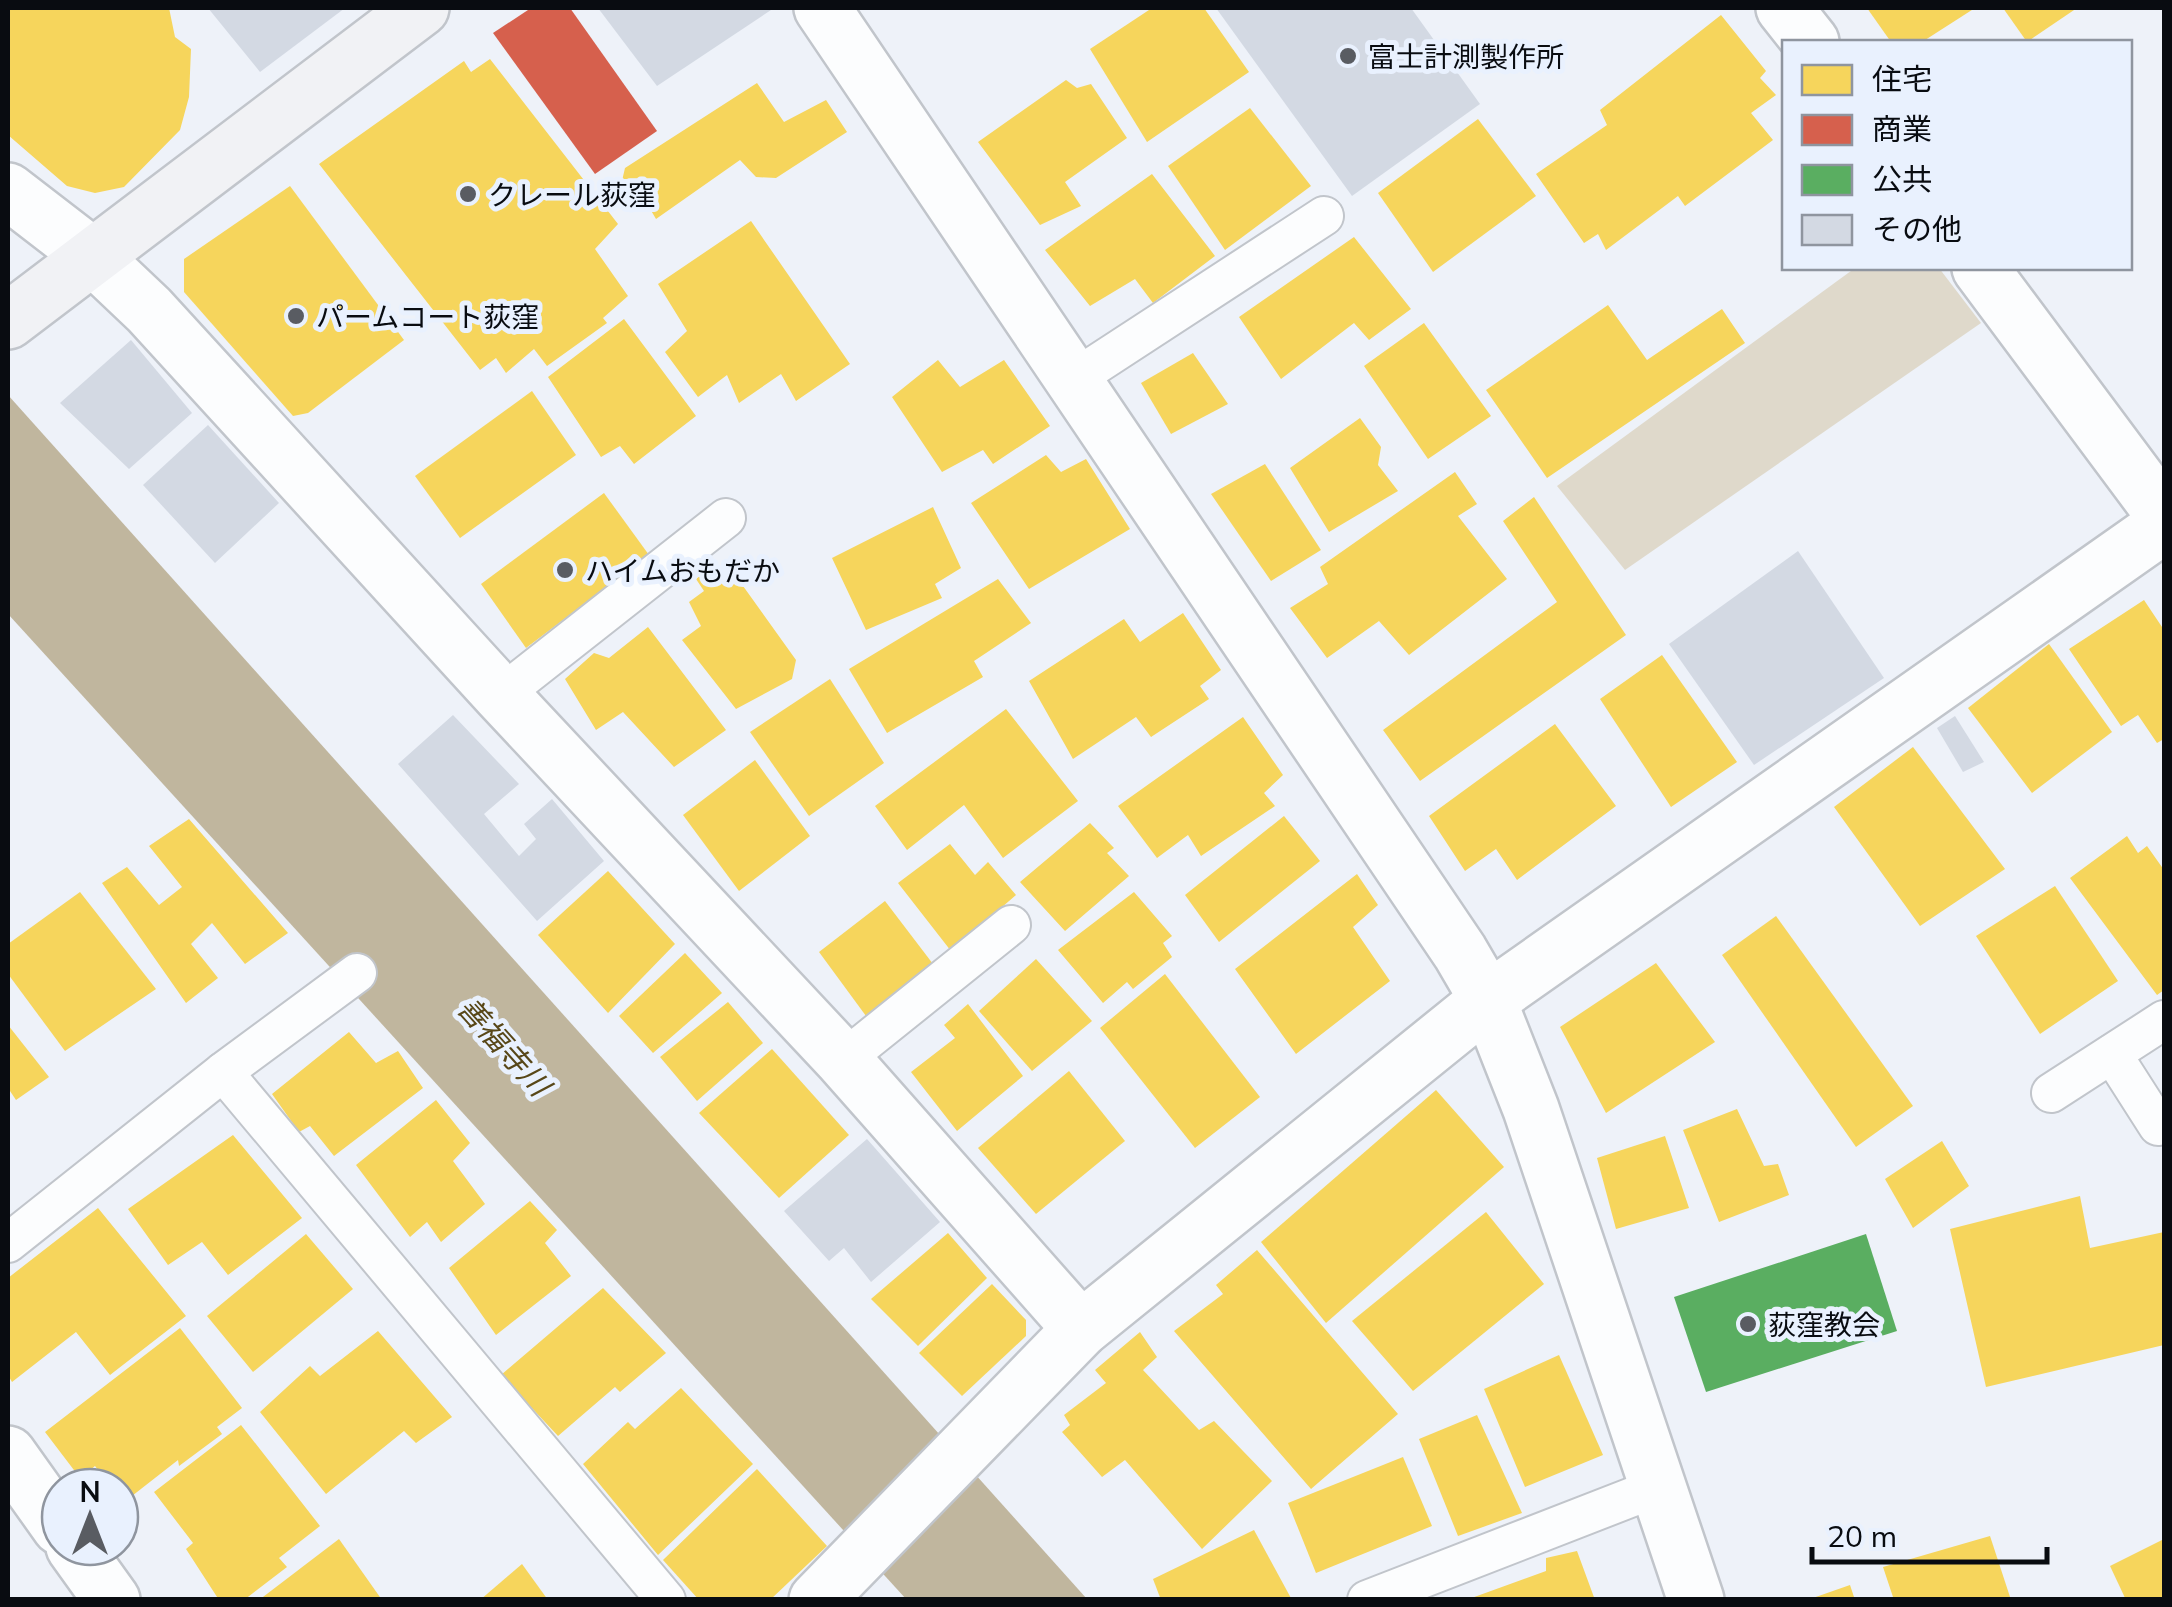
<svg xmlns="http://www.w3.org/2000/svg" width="2172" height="1607" font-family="Mulish,'Noto Sans JP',sans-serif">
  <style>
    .green { fill: #dfd9cb }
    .water { fill: #c0b69e }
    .homes { fill: #f6d55c }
    .shops { fill: #d6604d }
    .public { fill: #5aae61 }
    .building { fill: #d3d9e3 }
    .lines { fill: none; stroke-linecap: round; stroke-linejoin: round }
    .lane-casing { stroke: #c1c5cb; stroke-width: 42 }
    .street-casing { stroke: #c1c5cb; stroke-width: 60 }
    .secondary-casing { stroke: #c1c5cb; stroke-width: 60 }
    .lane { stroke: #fcfdfe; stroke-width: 38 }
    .street { stroke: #fcfdfe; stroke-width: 55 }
    .secondary { stroke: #f1f2f5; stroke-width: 55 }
    .poi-dot { fill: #595c62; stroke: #e9f1fe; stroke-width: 4 }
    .labels { text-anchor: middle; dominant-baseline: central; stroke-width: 10; stroke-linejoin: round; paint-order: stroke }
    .poi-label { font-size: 28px; fill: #090c11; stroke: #e9f1fe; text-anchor: start }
    .water-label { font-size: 30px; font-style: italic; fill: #584718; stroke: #e9f1fe }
  </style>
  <rect width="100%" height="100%" fill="#eef2f9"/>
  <path class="green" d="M1855,268H1939L1981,323L1625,570L1557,486Z"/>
  <path class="water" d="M8,395L1087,1599H906L8,614Z"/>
  <g class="homes">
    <path d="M8,8H169L175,37L191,49L189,97L180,130L124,187L95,193L67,186L8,135Z"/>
    <path d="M1152,8H1204L1249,72L1147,142L1090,49Z"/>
    <path d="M1867,8H1975L1922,42H1891Z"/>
    <path d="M2003,8H2077L2027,42Z"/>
    <path d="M1721,15L1766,71L1760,78L1776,95L1751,113L1773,140L1685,206L1678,196L1606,250L1598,234L1584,243L1536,174L1607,125L1600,110Z"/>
    <path d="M490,59L618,224L595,249L628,296L603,318L607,323L547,366L534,349L506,373L496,358L480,370L319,164L464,61L471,72Z"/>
    <path d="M1066,80L1077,88L1091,84L1127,138L1065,182L1081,206L1040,225L978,142Z"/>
    <path d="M757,83L784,122L826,100L847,132L776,178L756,177L740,160L656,219L646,202L631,199L621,185L625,168Z"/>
    <path d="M1250,108L1311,186L1225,250L1168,166Z"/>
    <path d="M1478,119L1536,196L1433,272L1378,193Z"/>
    <path d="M1152,174L1215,256L1153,303L1135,279L1090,306L1045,250Z"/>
    <path d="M290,186L404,340L308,413L293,416L184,292V259Z"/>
    <path d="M751,221L850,364L796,401L781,374L739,403L727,375L698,397L665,352L687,331L658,284Z"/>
    <path d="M1354,237L1411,309L1369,340L1354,323L1281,379L1239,317Z"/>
    <path d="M1608,305L1647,360L1722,309L1745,343L1547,478L1486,390Z"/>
    <path d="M624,319L696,416L634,464L620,446L601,457L548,377Z"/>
    <path d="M1424,323L1491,416L1428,459L1364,366Z"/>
    <path d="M1193,353L1228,404L1171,434L1141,383Z"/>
    <path d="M938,360L960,387L1004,360L1050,426L993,464L983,450L942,472L892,397Z"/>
    <path d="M532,391L576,455L460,538L415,476Z"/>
    <path d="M1360,418L1381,447L1378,465L1398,491L1329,532L1290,468Z"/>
    <path d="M1046,455L1061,472L1086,459L1130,529L1029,589L971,503Z"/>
    <path d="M1265,464L1321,550L1271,581L1211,494Z"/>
    <path d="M1455,472L1477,504L1458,516L1507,579L1409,655L1379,621L1327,658L1290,608L1328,584L1320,567Z"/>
    <path d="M604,493L649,555L526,648L481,584Z"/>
    <path d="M1534,497L1626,635L1420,781L1383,730L1557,602L1503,521Z"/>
    <path d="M933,507L961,568L935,584L942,598L866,630L832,558Z"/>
    <path d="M708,570L720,584L733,572L796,660L792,679L736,709L682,640L701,626L689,602L704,591L696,579Z"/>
    <path d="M998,579L1031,623L974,661L983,677L887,733L849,669Z"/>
    <path d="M2144,600L2164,630V739L2157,743L2138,715L2121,726L2069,649Z"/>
    <path d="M1183,613L1221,670L1200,686L1209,699L1151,737L1136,717L1073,759L1029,681L1124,619L1140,642Z"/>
    <path d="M648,627L726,730L674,767L623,712L596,730L565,679L594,653L609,658Z"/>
    <path d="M2049,644L2112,732L2032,793L1968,708Z"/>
    <path d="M1662,655L1737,762L1671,807L1600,699Z"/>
    <path d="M830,679L884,763L809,816L750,732Z"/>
    <path d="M1006,709L1078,801L1003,858L964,805L907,850L875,806Z"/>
    <path d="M1243,717L1283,775L1264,793L1275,806L1201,856L1188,835L1157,858L1118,806Z"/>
    <path d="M1555,724L1616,806L1517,880L1496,849L1465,871L1429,816Z"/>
    <path d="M1913,747L2005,869L1920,926L1834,807Z"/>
    <path d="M755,760L810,836L739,891L683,815Z"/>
    <path d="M1284,816L1320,861L1219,942L1185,895Z"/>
    <path d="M189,819L288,933L245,964L212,923L191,944L218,978L186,1003L102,883L127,867L159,905L182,887L149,846Z"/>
    <path d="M1090,823L1114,848L1107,853L1129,876L1065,931L1020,882Z"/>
    <path d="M2127,836L2138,853L2147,846L2164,870V990L2157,995L2070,878Z"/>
    <path d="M950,844L975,875L988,862L1016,895L951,951L898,883Z"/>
    <path d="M608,871L675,944L608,1013L538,935Z"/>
    <path d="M1357,874L1378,905L1353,927L1390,981L1296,1054L1235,969Z"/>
    <path d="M2055,886L2118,981L2040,1034L1976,936Z"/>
    <path d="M80,892L156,989L65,1051L8,974V944Z"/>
    <path d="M1134,892L1172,936L1163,943L1172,957L1133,989L1127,982L1103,1003L1058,950Z"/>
    <path d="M885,901L933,964L866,1016L819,952Z"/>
    <path d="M1776,916L1913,1106L1856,1147L1722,955Z"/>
    <path d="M685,953L722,993L653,1053L619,1016Z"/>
    <path d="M1036,959L1092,1021L1032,1071L979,1011Z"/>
    <path d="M1656,963L1715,1042L1606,1113L1560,1027Z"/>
    <path d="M1165,974L1260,1097L1195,1148L1100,1028Z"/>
    <path d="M728,1002L763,1043L697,1101L660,1057Z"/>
    <path d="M968,1004L1023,1076L957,1131L911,1072L955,1038L944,1025Z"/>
    <path d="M8,1025L49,1077L16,1100L8,1088Z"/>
    <path d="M349,1032L376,1063L398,1051L423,1088L334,1156L310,1126L299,1132L272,1094Z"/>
    <path d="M772,1049L849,1135L779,1198L699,1113Z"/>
    <path d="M1069,1071L1125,1141L1036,1214L978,1148Z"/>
    <path d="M1436,1090L1504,1167L1326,1323L1261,1242Z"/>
    <path d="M436,1100L470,1143L453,1161L485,1204L441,1242L427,1222L410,1237L356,1165Z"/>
    <path d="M1737,1109L1764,1166L1778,1164L1789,1195L1719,1222L1683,1130Z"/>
    <path d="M233,1135L302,1218L228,1275L202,1242L168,1265L128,1209Z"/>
    <path d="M1665,1136L1689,1208L1616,1229L1597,1158Z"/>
    <path d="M1942,1141L1969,1186L1913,1228L1885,1179Z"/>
    <path d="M2080,1196L2090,1248L2164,1232V1345L1986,1387L1950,1229Z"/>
    <path d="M530,1201L557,1230L545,1243L571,1276L496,1335L449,1268Z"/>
    <path d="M98,1208L186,1316L110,1375L76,1332L12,1382L8,1375V1278Z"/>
    <path d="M1486,1212L1544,1284L1413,1391L1352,1321Z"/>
    <path d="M948,1233L987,1278L918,1346L871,1299Z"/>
    <path d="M306,1234L353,1289L253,1372L207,1316Z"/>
    <path d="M1257,1250L1398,1414L1311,1489L1174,1331L1223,1294L1216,1285Z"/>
    <path d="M992,1284L1026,1320V1336L962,1396L919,1353Z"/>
    <path d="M603,1288L666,1353L620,1392L615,1387L558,1436L501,1375Z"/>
    <path d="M180,1328L242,1408L217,1427L222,1434L179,1466L178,1460L123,1503L120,1487H111L95,1466L80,1478L45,1432Z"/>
    <path d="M378,1331L452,1417L416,1443L404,1431L326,1494L260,1412L310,1366L320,1376Z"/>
    <path d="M1140,1332L1157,1357L1143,1370L1199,1430L1214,1421L1272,1481L1202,1549L1125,1460L1102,1477L1062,1432L1070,1425L1064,1415L1106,1383L1095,1370Z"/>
    <path d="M1559,1355L1603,1455L1525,1487L1484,1389Z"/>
    <path d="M681,1388L753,1464L658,1555L583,1464L628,1422L635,1429Z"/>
    <path d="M1477,1415L1522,1513L1458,1536L1419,1439Z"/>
    <path d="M241,1425L320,1526L279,1558L287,1567L244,1600H219L186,1549L193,1543L154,1492Z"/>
    <path d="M1403,1457L1432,1526L1316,1573L1288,1503Z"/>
    <path d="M757,1469L827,1546L770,1600H699L663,1560Z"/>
    <path d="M1254,1530L1292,1600H1161L1153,1579Z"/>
    <path d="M1990,1536L2011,1600H1894L1883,1567Z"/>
    <path d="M339,1539L382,1600H259Z"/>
    <path d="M2164,1539V1600H2126L2110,1566Z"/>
    <path d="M1577,1551L1595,1600H1466L1546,1571V1558Z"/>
    <path d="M522,1564L548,1600H480Z"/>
    <path d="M1850,1585L1855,1600H1810V1599Z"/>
  </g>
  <path class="shops" d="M531,8H570L657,131L595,174L493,33Z"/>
  <path class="public" d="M1866,1234L1897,1331L1706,1392L1674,1297Z"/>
  <g class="building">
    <path d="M208,8H345L260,72Z"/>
    <path d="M598,8H774L657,86Z"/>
    <path d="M1216,8H1411L1480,104L1352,196Z"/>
    <path d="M131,340L192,413L129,469L60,403Z"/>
    <path d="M208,425L279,503L215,563L143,485Z"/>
    <path d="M1798,551L1884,678L1754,765L1669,644Z"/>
    <path d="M453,715L519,784L484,814L519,856L536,839L524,824L552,799L604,861L537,921L398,764Z"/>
    <path d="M1955,716L1984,762L1963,772L1937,728Z"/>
    <path d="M867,1139L940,1222L871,1282L844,1248L829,1261L784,1211Z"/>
  </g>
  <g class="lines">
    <g class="lane-casing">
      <g id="lane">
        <path d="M1074,379L1324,216"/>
        <path d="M501,695L726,518"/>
        <path d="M2112,1054L2158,1126"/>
        <path d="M843,1060L1011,925"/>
        <path d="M223,1072L666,1600"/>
        <path d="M2051,1093L2164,1020"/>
        <path d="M8,1243L223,1072L357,973"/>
        <path d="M1367,1600L1658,1487"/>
      </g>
    </g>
    <g class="street-casing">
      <g id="street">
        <path d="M822,8L1460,952L1488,1000L1531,1109L1696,1600"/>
        <path d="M1784,8L1811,42"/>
        <path d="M8,191L91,255L149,310L501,695L843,1060L1081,1329"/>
        <path d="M1980,268L2164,515"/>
        <path d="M8,1454L60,1527"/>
        <path d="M74,1547L112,1600"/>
        <path d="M817,1600L1081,1329L1488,1000L2164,525"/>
      </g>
    </g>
    <g class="secondary-casing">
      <path id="secondary" d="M8,321L421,8"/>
    </g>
    <use href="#lane" class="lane"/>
    <use href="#street" class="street"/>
    <use href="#secondary" class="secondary"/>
  </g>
  <g class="poi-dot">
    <circle cx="1348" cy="56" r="10"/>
    <circle cx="468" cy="194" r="10"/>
    <circle cx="296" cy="316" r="10"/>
    <circle cx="565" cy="570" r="10"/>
    <circle cx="1748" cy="1324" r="10"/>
  </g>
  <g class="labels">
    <g class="poi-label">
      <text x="1368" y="56">富士計測製作所</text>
      <text x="488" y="194">クレール荻窪</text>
      <text x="316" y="316">パームコート荻窪</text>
      <text x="585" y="570">ハイムおもだか</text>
      <text x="1768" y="1324">荻窪教会</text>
    </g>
    <g class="water-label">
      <text transform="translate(504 1046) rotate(48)">善福寺川</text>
    </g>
  </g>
  <rect width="2172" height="1607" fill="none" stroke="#090c11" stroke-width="20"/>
  <rect x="1782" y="40" width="350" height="230" fill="#e9f1fe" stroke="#8f959f" stroke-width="2.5"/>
  <rect x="1802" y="65" width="50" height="30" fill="#f6d55c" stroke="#8f959f" stroke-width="2.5"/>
  <text x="1872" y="90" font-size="30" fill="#090c11">住宅</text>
  <rect x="1802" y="115" width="50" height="30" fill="#d6604d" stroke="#8f959f" stroke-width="2.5"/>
  <text x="1872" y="140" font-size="30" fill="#090c11">商業</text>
  <rect x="1802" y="165" width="50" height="30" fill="#5aae61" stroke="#8f959f" stroke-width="2.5"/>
  <text x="1872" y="190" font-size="30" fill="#090c11">公共</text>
  <rect x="1802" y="215" width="50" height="30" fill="#d3d9e3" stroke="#8f959f" stroke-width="2.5"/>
  <text x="1872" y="240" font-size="30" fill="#090c11">その他</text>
  <g transform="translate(90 1517)"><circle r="48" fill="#e9f1fe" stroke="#8f959f" stroke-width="2.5"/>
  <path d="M0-8L18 38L0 25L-18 38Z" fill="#595c62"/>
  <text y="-15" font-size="28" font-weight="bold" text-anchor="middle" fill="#090c11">N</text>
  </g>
  <path d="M1812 1547v15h235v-15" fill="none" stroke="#090c11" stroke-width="5"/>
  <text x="1827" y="1547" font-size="30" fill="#090c11" stroke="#e9f1fe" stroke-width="8" paint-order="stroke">20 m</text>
</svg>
